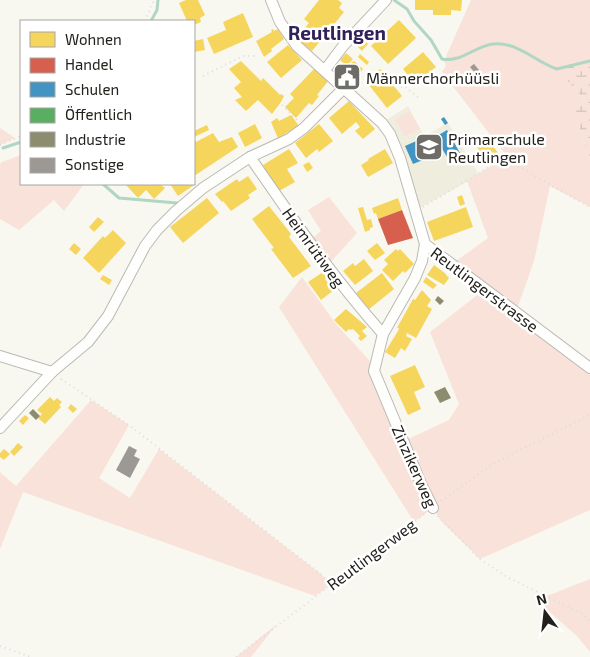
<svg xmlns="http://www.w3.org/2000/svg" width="590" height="657" font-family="'Exo 2',sans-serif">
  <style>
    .built { fill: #efedde }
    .green { fill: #f8e2d9 }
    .wetland { fill: url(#wetland-marsh) }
    .homes { fill: #f6d55c }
    .shops { fill: #d6604d }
    .schools { fill: #4393c3 }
    .public { fill: #5aae61 }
    .industry { fill: #8c8c6e }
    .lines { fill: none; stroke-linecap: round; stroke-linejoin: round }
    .stream { stroke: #b0d6c4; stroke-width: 3 }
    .building { fill: #9c9994 }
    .minor-casing { stroke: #bab9b3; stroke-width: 12 }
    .path { stroke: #dcdcd9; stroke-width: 2; stroke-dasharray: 1 4; stroke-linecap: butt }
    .minor { stroke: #fefefd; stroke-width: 10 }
    .labels { text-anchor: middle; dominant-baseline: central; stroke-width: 5; stroke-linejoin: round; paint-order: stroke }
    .poi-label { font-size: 16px; fill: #22211c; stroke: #fff; text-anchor: start }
    .street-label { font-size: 16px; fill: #22211c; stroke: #fff }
    .quarter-label { font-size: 19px; font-weight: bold; fill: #31205a; stroke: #fff }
  </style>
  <defs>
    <pattern id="wetland-marsh" width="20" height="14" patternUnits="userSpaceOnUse" patternTransform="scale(1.25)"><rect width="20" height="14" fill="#f8e2d9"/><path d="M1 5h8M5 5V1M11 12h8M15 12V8" fill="none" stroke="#d4c2ba"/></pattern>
  </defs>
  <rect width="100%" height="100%" fill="#f9f8f0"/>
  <path class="built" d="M408,106L424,136L448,123L479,175L416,210L382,123Z"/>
  <g class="green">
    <path d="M471,0H590V60L557,69L585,100L574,110L590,160V207L550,186L534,261L516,312L590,368V510L480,559L441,521L433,508L414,522L279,307L302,277L336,324L369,360L404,441L449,420L459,404L430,332L485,289L452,264L488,238L467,181L494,164L506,159L505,154L442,72L446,66L444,61Z"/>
    <path d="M410,111L420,129L405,136L395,120Z"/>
    <path d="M0,128L15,138L0,145Z"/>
    <path d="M21,155V184H84L64,211L54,200L19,230L0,219V164L2,162Z"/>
    <path d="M329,197L357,233L328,265L309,241L321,231L308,210Z"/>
    <path d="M91,400L129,425L99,478L130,498L159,449L322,575L331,585L315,596L23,492L0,549V472L16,486Z"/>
    <path d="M590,579V652L577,636L543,606L547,596Z"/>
    <path d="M277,624L251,657H236Z"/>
  </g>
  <path class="wetland" d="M590,60V160L574,110L585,100L557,69Z"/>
  <g class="homes">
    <path d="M186,0H198L205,15L200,18L201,22L194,25V21H187L179,3Z"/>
    <path d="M319,0H338L342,3L339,8L344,12L312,51L296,39L309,23L304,19Z"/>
    <path d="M415,0H462L461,11L451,10V15H433V10H415Z"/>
    <path d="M243,13L253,37L214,54L207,38L226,30L223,22Z"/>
    <path d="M399,20L416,38L388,64L371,46Z"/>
    <path d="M273,29L274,31L278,29L284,39L271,49L272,51L264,57L256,41L272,32L271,30Z"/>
    <path d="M360,36L368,44L362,51L353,42Z"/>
    <path d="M203,39L205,50L194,52V41Z"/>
    <path d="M288,45L302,60L281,78L267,62Z"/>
    <path d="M423,52L436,67L415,84L403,69Z"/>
    <path d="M346,53L353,59L347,66L340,60Z"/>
    <path d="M360,54L369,62L367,65L358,57Z"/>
    <path d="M241,61L261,81L263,78L280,95L281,94L284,96L281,102L272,114L258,100L246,111L235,100L242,97L234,88L241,82L229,69Z"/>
    <path d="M354,61L363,69L361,72L351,63Z"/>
    <path d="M315,68L329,80L317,95L319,96L312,105L309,103L296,118L285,107L294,98L290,94Z"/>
    <path d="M380,69L402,96L387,108L365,80Z"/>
    <path d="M349,101L375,129L363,139L355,131L360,127L356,122L342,134L329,118Z"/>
    <path d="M291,115L299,126L278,138L271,122L277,118L279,121Z"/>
    <path d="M255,124L262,138L245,147L238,133Z"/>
    <path d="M319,124L333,141L319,152L317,149L306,158L295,143Z"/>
    <path d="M207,125L209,130L194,137V131Z"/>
    <path d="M213,133L219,142L232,137L238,147L194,176V141L195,140L196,142Z"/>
    <path d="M485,135L498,153L487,161L474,143Z"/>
    <path d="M289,149L298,163L287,169L295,182L279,191L270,177L266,179L264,175L267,172L263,165Z"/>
    <path d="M385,149L393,163L368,177L361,165L369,160L368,159Z"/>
    <path d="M309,162L313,168L307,172L303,165Z"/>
    <path d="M248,176L257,189L248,195L250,198L231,211L223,201L222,202L215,194L237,179L239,182Z"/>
    <path d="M128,184H160L165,188L154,199L146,190L138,198L126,185Z"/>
    <path d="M170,184H193L194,185L178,196Z"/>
    <path d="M462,195L465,204L460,206L457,197Z"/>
    <path d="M207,198L219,213L183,243L170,227Z"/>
    <path d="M398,198L402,210L378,219L376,213L374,214L372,208Z"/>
    <path d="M269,206L291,234L289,237L311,266L293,278L271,249L274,248L252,219Z"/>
    <path d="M363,207L367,220L371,219L373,227L370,228V230L365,232L358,208Z"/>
    <path d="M466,207L473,227L434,241L427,222Z"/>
    <path d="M98,217L104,222L94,232L89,227Z"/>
    <path d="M113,230L126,243L99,273L83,258L103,236L105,238Z"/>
    <path d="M74,243L81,249L76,255L69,249Z"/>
    <path d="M377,243L385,253L375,260L367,251Z"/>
    <path d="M396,249L398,251L400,249L414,264L405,273L403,271L393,281L382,270L388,264L384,260Z"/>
    <path d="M364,259L373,271L355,285L343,271L353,263L355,266Z"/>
    <path d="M434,265L446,274V275L449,278L444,285L427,275Z"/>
    <path d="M323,272L327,278L325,279L334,290L321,300L308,282Z"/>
    <path d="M382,273L394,289L368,310L356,293Z"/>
    <path d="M103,275L112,280L109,285L100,279Z"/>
    <path d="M426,277L437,285L433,289L423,282Z"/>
    <path d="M422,290L431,300L427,306L432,309L416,338L407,333L406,336L412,339L405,351L401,348L395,358L385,352L398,331L399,328H397L413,299L415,300Z"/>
    <path d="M346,309L367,327L362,331L367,336L361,341L358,338L360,336L353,329L350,330L349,329L346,332L334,320Z"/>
    <path d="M415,365L425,387L414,392L421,409L408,415L390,376Z"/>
    <path d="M50,397L54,401L57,398L62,402L59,405L61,407L45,424L38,418L42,414L37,410Z"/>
    <path d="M71,404L77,409L73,413L68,408Z"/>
    <path d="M25,415L29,418L23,425L19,421Z"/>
    <path d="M18,443L23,447L14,456L10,452Z"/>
    <path d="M4,449L10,454L4,460L0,457V453Z"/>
  </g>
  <path class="shops" d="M402,210L413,238L388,245L378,219Z"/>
  <g class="schools">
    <path d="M444,117L448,123L445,125L441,119Z"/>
    <path d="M447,130L460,153L449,160L441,147L438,149L432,139Z"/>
    <path d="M423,138L426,144L422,146L428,158L413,164L405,146Z"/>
  </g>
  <path class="public" d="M346,68L356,76L348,86L338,77Z"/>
  <g class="industry">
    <path d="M438,296L444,301L440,305L435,300Z"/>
    <path d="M445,387L451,398L440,403L434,392Z"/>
    <path d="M33,409L40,416L36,420L29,413Z"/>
  </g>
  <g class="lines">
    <g class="stream">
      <path d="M394,0L407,9L414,21L431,40L442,59C461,63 475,46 493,44C516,41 536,62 557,69L590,61"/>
      <path d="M151,21L157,10L158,0"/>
      <path d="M3,148L21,142"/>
      <path d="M103,184L119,198L177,203"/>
    </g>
  </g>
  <g class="building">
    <path d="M474,64L479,70L475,73L470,67Z"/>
    <path d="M129,446L137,450L134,456L140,459L130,478L116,470Z"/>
  </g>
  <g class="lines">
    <g class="minor-casing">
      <g id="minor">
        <path d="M271,0L280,22L297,46L382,123L390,134L400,158L425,244L590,368"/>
        <path d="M325,70L343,46L386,0"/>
        <path d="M250,157C292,218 334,279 383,334"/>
        <path d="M425,244L422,261L415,278L383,334L374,371L422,486L433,508"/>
        <path d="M0,356L52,372"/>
        <path d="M0,428L52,372L88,342L108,316L145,246L157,230L176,211L203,188L250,157L289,139L304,128L344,88"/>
      </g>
    </g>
    <g class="path">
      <path d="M145,21L154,0"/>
      <path d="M203,76L243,56H257"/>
      <path d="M401,87L404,86L419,98"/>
      <path d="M282,105L297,120"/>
      <path d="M0,145L21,136"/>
      <path d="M423,207L494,164L506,159L550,185L590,207"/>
      <path d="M61,379L129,425L322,575L331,585"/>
      <path d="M441,501L496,462L590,415"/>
      <path d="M438,516L480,559L507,577L583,614L590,621"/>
      <path d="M0,646L31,657"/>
      <path d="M236,657L426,513"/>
    </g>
    <use href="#minor" class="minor"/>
  </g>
  <defs>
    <g id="civic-square" transform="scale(1.4375)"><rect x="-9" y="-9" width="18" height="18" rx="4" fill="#6d6c66" stroke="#fff"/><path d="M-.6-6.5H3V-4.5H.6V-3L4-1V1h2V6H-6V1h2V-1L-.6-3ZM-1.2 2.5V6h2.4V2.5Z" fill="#fff"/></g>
    <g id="school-square" transform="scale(1.4375)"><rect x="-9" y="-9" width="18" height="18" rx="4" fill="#6d6c66" stroke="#fff"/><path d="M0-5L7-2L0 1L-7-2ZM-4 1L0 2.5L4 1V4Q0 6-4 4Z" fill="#fff"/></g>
  </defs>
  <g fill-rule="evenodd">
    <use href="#civic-square" x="347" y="77"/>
    <use href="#school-square" x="429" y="147"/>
  </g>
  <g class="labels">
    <g class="poi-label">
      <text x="366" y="77">Männerchorhüüsli</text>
      <text x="448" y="138">Primarschule<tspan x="448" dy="18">Reutlingen</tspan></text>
    </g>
    <g class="street-label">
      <text transform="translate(314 247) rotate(54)">Heimrütiweg</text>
      <text transform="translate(485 289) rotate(37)">Reutlingerstrasse</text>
      <text transform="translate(415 466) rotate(66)">Zinzikerweg</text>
      <text transform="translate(371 554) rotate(-37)">Reutlingerweg</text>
    </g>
    <g class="quarter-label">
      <text x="337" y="32">Reutlingen</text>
    </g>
  </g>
  <rect x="20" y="20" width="175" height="165" fill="#ffffff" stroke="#a7a6a4"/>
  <rect x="30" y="32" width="25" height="15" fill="#f6d55c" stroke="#a7a6a4"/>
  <text x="65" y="45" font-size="15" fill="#22211c">Wohnen</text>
  <rect x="30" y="58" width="25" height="15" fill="#d6604d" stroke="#a7a6a4"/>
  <text x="65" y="70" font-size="15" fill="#22211c">Handel</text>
  <rect x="30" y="82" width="25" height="15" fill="#4393c3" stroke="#a7a6a4"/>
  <text x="65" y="95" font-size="15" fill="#22211c">Schulen</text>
  <rect x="30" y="108" width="25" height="15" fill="#5aae61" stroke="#a7a6a4"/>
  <text x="65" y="120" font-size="15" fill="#22211c">Öffentlich</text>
  <rect x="30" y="132" width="25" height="15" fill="#8c8c6e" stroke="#a7a6a4"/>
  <text x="65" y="145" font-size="15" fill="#22211c">Industrie</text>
  <rect x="30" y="158" width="25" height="15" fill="#9c9994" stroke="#a7a6a4"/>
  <text x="65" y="170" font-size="15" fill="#22211c">Sonstige</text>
  <g transform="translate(545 612) rotate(345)" stroke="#ffffff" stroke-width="4" paint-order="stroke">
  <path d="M0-4L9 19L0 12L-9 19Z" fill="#22211c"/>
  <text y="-8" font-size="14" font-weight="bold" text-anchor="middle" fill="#22211c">N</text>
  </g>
</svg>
